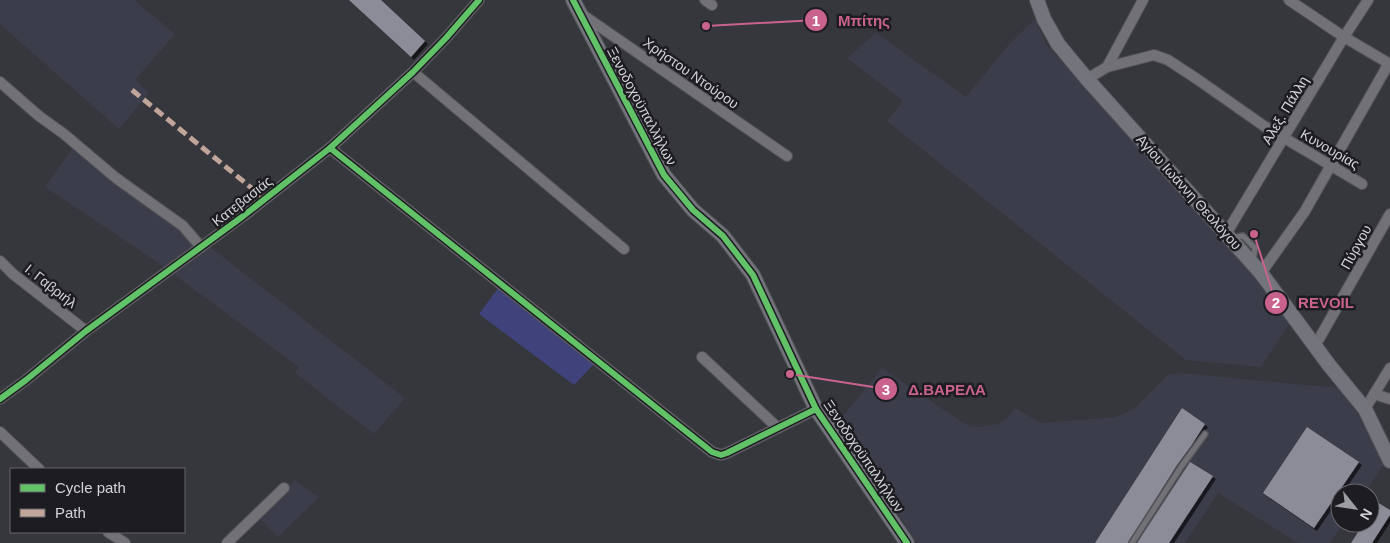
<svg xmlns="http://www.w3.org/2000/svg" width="1390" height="543" font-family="Arial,sans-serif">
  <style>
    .built { fill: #3b3d4a }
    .green { fill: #40427c }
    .building { fill: #8b8c98; filter: url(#shadow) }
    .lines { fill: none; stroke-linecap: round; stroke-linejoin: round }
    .lane-casing { stroke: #525357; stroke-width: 8 }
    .street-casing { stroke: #525357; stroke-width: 12 }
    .secondary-casing { stroke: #525357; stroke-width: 16 }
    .lane { stroke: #727276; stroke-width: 5 }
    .street { stroke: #727276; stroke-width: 10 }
    .secondary { stroke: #73747c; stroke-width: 14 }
    .quiet { stroke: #c0a59a; stroke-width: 5; stroke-dasharray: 10 5; stroke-linecap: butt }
    .cycleway-casing { stroke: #1d1d21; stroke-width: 9 }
    .cycleway { stroke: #61c268; stroke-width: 6 }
    .labels { text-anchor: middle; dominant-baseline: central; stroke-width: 5; stroke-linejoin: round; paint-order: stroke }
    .street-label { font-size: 14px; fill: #d3d4d9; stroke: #1d1d21 }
    .leader { fill: none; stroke: #c9638d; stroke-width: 2 }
    .callout-dot { fill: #c9638d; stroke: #1d1d21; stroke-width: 2 }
    .mark-label { font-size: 15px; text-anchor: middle; font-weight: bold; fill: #fff }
    .callout-label { font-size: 15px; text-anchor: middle; font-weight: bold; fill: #c9638d; stroke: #1d1d21; stroke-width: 5; stroke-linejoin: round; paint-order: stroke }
  </style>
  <defs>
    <filter id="shadow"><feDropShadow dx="3" dy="3" stdDeviation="0" flood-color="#0009"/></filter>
  </defs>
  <rect width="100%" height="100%" fill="#36373c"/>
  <g class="built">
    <path d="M0,0H134L175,34L135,80L149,93L119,129L0,24Z"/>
    <path d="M1033,21H1036L1046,45L1105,104L1149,152L1292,319L1261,367L1186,360L887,121L903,101L847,58L876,33L966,97L1009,44Z"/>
    <path d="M76,143L182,227L202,253L210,247L405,398L374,434L295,373L299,367L154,260L45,187Z"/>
    <path d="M882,368L959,420L970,426L978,427L998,424L1007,419L1015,408L1041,423L1116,417L1134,409L1168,375L1179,373L1317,386L1340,387L1346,393L1385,463L1364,493H1340V523H1344L1330,543H1298L1218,493L1185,543H917L839,421Z"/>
    <path d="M295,480L319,497L278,537L258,517Z"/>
  </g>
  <path class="green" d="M499,287L596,362L574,385L479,314Z"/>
  <g class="building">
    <path d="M349,0H381L425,41L411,57Z"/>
    <path d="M1182,408L1205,424L1191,446L1177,465L1128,543H1095Z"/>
    <path d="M1307,427L1359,462L1314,528L1263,493Z"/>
    <path d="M1190,462L1213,476L1169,543H1137Z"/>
    <path d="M1377,502L1390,510V515L1372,543H1351L1364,523H1370V513Z"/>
  </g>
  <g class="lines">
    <g class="lane-casing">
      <g id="lane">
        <path d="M1231,238L1243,236L1255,248L1253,260"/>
        <path d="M1132,543L1181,467L1205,434"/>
      </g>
    </g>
    <g class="street-casing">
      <g id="street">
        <path d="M705,0L712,5"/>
        <path d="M1289,0L1344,37L1390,64"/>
        <path d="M580,13L787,156"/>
        <path d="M1107,67L1143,0"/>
        <path d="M413,72L624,249"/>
        <path d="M1087,79L1107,67L1154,55L1168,60L1197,79L1264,126L1362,184"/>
        <path d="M0,82L39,116L64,134L116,178L183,226L201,247"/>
        <path d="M330,148L712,452L721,455L727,453L816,409"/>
        <path d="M1226,234L1344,37L1368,0"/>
        <path d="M0,261L13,274L86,331"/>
        <path d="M1261,273L1305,211L1389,63"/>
        <path d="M1315,346L1390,214"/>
        <path d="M702,357L778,428"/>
        <path d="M1374,394L1390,399"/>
        <path d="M0,399L26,380L86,331L242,217L330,148L413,72L446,38L479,0"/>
        <path d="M1365,409L1390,368"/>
        <path d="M0,432L39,469"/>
        <path d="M108,532L125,543"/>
        <path d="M227,543L284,488"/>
      </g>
    </g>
    <g class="secondary-casing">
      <g id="secondary">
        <path d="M573,0L664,175L693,210L723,236L753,275L816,409L907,543"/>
        <path d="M1037,0L1044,19L1058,44L1087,79L1261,273L1315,346L1329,365L1365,409L1390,461"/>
      </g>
    </g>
    <use href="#lane" class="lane"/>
    <use href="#street" class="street"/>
    <use href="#secondary" class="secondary"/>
    <path class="quiet" d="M132,90L265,199"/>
    <g class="cycleway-casing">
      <g id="cycleway">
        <path d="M573,0L664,175L693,210L723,236L753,275L816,409L907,543"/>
        <path d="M330,148L712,452L721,455L727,453L816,409"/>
        <path d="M0,399L26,380L86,331L242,217L330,148L413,72L446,38L479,0"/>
      </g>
    </g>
    <use href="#cycleway" class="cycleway"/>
  </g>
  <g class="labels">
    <g class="street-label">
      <text transform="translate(691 73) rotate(35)">Χρήστου Ντούρου</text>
      <text transform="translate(642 106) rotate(62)">Ξενοδοχοϋπαλλήλων</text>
      <text transform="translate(1285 110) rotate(-59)">Αλεξ. Πάλλη</text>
      <text transform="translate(1330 149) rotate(30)">Κυνουρίας</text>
      <text transform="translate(1189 192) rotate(48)">Αγίου Ιωάννη Θεολόγου</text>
      <text transform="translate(242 201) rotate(-38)">Κατεβασιάς</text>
      <text transform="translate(1356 247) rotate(-61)">Πύργου</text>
      <text transform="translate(51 286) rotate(38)">Ι. Γαβριήλ</text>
      <text transform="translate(864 456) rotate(56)">Ξενοδοχοϋπαλλήλων</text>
    </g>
  </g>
  <path class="leader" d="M706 26L816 20M1254 234L1276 303M790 374L886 389"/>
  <g class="callout-dot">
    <circle cx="706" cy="26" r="5"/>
    <circle cx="1254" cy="234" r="5"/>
    <circle cx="790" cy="374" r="5"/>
    <circle cx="816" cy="20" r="12"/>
    <circle cx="1276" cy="303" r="12"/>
    <circle cx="886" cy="389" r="12"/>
  </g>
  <g class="mark-label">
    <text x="816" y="26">1</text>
    <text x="1276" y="308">2</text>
    <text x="886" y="395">3</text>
  </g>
  <g class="callout-label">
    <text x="864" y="26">Μπίτης</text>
    <text x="1326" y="308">REVOIL</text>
    <text x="947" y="395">Δ.ΒΑΡΕΛΑ</text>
  </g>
  <rect x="10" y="468" width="175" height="65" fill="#1d1d21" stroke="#66666b"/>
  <rect x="20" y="484" width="25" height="8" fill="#61c268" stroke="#66666b"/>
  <text x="55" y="493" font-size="15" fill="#d3d4d9">Cycle path</text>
  <rect x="20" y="509" width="25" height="8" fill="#c0a59a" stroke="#66666b"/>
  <text x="55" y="518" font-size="15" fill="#d3d4d9">Path</text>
  <g transform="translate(1355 508) rotate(120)"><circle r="24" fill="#1d1d21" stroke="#66666b"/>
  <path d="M0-4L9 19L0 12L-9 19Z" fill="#9c9da2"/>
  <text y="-8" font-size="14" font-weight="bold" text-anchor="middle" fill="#d3d4d9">N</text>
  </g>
</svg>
